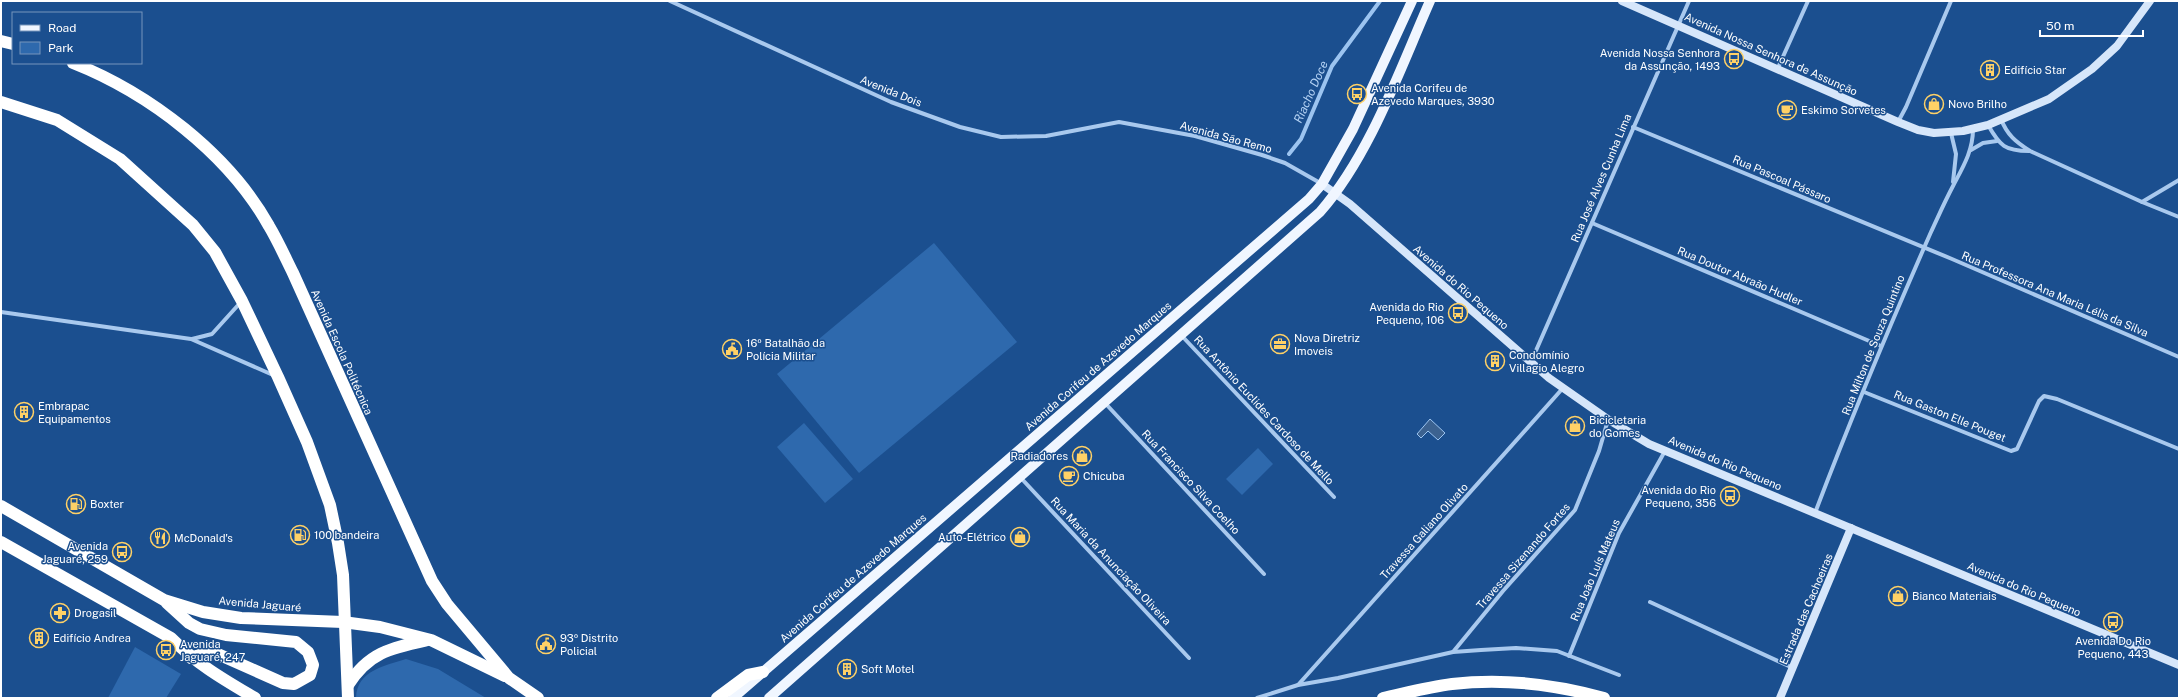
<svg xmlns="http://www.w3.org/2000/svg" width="2180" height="699" font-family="'Public Sans',sans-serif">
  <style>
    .green { fill: #2e69ad }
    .water { fill: #3c6290; stroke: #9cc4f0 }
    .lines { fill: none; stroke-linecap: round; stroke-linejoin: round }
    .stream { stroke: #9cc4f0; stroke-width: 4 }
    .street { stroke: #a9c9ee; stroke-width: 4 }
    .secondary { stroke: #d6e6fa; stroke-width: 8 }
    .primary { stroke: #f0f6ff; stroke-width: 10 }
    .highway { stroke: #fff; stroke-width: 12 }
    .labels { text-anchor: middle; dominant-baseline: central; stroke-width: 3; stroke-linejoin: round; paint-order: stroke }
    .poi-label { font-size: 11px; fill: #fff; stroke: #1b4f8f; text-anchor: start }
    .street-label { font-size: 11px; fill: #fff; stroke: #1b4f8f }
    .water-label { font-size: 12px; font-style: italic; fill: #b5d3f5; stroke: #1b4f8f }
  </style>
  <rect width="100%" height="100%" fill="#1b4f8f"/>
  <g class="green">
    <path d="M934,243L1017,342L859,473L777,374Z"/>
    <path d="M804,423L853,479L825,503L777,447Z"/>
    <path d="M1258,448L1273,464L1242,495L1226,479Z"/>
    <path d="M135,647L181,674L166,698H108Z"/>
    <path d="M406,659L438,669L486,698H356C357,670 385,666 406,659Z"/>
  </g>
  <path class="water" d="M1430,419L1445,433L1438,440L1428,431L1421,438L1417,434Z"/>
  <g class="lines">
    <path class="stream" d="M1289,154L1301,139L1332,66L1380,1"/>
    <g class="street">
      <path d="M670,1L891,102L960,127L1001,137L1046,136L1119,122L1195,136L1262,155L1285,163L1322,184"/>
      <path d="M1777,70L1808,1"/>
      <path d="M2001,119C2007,135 2016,142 2030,151L2142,202L2179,217"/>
      <path d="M1898,122L1906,107L1951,1"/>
      <path d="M1988,125C2000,146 2005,151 2029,151"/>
      <path d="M1633,127L1952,259L2179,357"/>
      <path d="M1951,133L1956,154L1953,182"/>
      <path d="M1971,150L1983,143L1997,141"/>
      <path d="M2142,202L2179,180"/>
      <path d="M1592,223L1881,346"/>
      <path d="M1,312L191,339L273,375"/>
      <path d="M1181,335L1334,497"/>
      <path d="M192,339L212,334L240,303"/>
      <path d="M1531,362L1689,1"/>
      <path d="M1864,392L2011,451L2017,449L2039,401L2044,396L2057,399L2179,449"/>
      <path d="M1105,403L1264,574"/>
      <path d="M1020,477L1189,658"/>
      <path d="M1815,513C1851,418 1890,325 1931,232C1938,217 1945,201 1953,186C1963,167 1973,151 1973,129"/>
      <path d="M1650,602L1793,668"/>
      <path d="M1453,652L1503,591L1575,510L1599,451L1608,420"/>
      <path d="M1569,656L1619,533L1665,451"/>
      <path d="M1298,685L1563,388"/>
      <path d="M1257,698L1298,685L1338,678L1453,652L1481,650L1516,648L1557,651L1619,675"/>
    </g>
    <g class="secondary">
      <path d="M1622,1L1898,122L1918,130L1934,133L1963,131L1988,125L2049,99L2092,69L2117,46L2150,1"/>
      <path d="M1322,184L1350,204L1549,378L1609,420L1649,444L2179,665"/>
      <path d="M1780,698L1851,528"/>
    </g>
    <g class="primary">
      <path d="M733,698L1309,199L1322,184L1353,129L1412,1"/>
      <path d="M769,698L1320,212C1370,155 1400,69 1430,1"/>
    </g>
    <g class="highway">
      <path d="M1,41L13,44"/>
      <path d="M73,63C149,93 229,154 269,226C278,241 285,257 293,273L432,581L447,604L509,678L538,698"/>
      <path d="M1,102L57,120L120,159L193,225L215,252L242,301L278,377L307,442L330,505L338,543L343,575L348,698"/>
      <path d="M1,506L164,600L203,612L241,618L343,622L380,627L431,640L505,676"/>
      <path d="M1,542L171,638C198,665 223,679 255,698"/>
      <path d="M167,603L189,623L200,629L226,635L296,642L308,652L313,665L310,675L294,684L283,683L211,651L191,658"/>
      <path d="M348,685C369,652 391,648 428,640"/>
      <path d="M717,698L748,675L763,672"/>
      <path d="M1383,698C1406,693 1429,687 1452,684C1504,678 1554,684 1604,698"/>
    </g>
  </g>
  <defs>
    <g id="bus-ring" transform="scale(1)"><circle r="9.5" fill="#1b4f8f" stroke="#ffd166" stroke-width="1.5"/><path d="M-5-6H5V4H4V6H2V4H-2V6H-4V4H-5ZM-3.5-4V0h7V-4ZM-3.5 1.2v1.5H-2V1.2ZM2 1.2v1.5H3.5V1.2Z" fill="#ffd166"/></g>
    <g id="building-ring" transform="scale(1)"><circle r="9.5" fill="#1b4f8f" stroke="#ffd166" stroke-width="1.5"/><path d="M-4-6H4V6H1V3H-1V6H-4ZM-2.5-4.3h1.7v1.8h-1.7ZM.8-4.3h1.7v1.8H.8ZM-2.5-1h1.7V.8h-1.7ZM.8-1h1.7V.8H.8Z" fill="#ffd166"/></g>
    <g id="shop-ring" transform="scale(1)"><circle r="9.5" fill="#1b4f8f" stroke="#ffd166" stroke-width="1.5"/><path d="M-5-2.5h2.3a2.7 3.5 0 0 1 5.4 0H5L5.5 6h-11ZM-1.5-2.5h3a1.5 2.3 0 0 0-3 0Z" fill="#ffd166"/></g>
    <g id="cafe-ring" transform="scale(1)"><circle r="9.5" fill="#1b4f8f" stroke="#ffd166" stroke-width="1.5"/><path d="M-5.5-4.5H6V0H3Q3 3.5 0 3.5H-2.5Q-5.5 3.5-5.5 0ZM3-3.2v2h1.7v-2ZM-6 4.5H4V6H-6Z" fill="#ffd166"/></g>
    <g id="office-ring" transform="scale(1)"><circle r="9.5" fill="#1b4f8f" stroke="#ffd166" stroke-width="1.5"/><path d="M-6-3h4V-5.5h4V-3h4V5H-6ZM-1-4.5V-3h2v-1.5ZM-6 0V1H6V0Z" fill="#ffd166"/></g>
    <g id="civic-ring" transform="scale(1)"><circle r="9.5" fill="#1b4f8f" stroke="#ffd166" stroke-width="1.5"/><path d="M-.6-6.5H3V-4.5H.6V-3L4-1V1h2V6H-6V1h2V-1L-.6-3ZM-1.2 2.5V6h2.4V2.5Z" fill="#ffd166"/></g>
    <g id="fuel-ring" transform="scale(1)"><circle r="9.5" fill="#1b4f8f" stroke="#ffd166" stroke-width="1.5"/><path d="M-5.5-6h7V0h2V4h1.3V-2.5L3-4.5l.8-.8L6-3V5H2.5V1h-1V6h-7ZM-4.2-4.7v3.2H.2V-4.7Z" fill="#ffd166"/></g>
    <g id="restaurant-ring" transform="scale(1)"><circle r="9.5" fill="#1b4f8f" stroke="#ffd166" stroke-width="1.5"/><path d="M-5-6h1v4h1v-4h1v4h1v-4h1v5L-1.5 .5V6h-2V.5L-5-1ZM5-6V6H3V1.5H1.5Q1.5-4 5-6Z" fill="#ffd166"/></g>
    <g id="pharmacy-ring" transform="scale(1)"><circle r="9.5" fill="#1b4f8f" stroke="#ffd166" stroke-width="1.5"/><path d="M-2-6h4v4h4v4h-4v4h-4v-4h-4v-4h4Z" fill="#ffd166"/></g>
  </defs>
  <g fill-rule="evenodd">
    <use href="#bus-ring" x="1734" y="59"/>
    <use href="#building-ring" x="1990" y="70"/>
    <use href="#bus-ring" x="1357" y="94"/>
    <use href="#shop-ring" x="1934" y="104"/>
    <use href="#cafe-ring" x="1787" y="110"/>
    <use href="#bus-ring" x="1458" y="313"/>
    <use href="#office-ring" x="1280" y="344"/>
    <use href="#civic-ring" x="732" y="349"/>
    <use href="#building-ring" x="1495" y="361"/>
    <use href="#building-ring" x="24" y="412"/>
    <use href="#shop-ring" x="1575" y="426"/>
    <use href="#shop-ring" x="1082" y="456"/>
    <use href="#cafe-ring" x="1069" y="476"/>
    <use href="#bus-ring" x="1730" y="496"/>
    <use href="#fuel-ring" x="76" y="504"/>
    <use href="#fuel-ring" x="300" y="535"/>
    <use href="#shop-ring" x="1020" y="537"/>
    <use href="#restaurant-ring" x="160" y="538"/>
    <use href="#bus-ring" x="122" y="552"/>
    <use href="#shop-ring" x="1898" y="596"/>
    <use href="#pharmacy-ring" x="60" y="613"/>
    <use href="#bus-ring" x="2113" y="622"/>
    <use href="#building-ring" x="39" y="638"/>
    <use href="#civic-ring" x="546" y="644"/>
    <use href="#bus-ring" x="166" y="650"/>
    <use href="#building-ring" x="847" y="669"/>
  </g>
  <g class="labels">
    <g class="poi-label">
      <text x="1720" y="53" text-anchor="end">Avenida Nossa Senhora<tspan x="1720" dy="13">da Assunção, 1493</tspan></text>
      <text x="2004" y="70">Edifício Star</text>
      <text x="1371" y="88">Avenida Corifeu de<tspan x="1371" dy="13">Azevedo Marques, 3930</tspan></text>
      <text x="1948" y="104">Novo Brilho</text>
      <text x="1801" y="110">Eskimo Sorvetes</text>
      <text x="1444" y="307" text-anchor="end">Avenida do Rio<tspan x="1444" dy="13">Pequeno, 106</tspan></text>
      <text x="1294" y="338">Nova Diretriz<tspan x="1294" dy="13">Imoveis</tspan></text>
      <text x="746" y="343">16º Batalhão da<tspan x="746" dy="13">Polícia Militar</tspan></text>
      <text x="1509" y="355">Condomínio<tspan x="1509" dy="13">Villagio Alegro</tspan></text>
      <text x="38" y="406">Embrapac<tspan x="38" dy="13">Equipamentos</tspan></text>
      <text x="1589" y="420">Bicicletaria<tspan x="1589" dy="13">do Gomes</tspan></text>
      <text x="1068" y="456" text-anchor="end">Radiadores</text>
      <text x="1083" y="476">Chicuba</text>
      <text x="1716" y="490" text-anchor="end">Avenida do Rio<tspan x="1716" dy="13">Pequeno, 356</tspan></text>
      <text x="90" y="504">Boxter</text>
      <text x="314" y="535">100 bandeira</text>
      <text x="1006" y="537" text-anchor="end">Auto-Elétrico</text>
      <text x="174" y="538">McDonald's</text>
      <text x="108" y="546" text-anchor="end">Avenida<tspan x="108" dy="13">Jaguaré, 259</tspan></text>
      <text x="1912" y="596">Bianco Materiais</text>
      <text x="74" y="613">Drogasil</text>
      <text x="53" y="638">Edifício Andrea</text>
      <text x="560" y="638">93º Distrito<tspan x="560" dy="13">Policial</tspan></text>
      <text x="2113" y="641" text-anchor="middle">Avenida Do Rio<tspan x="2113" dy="13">Pequeno, 443</tspan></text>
      <text x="180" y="644">Avenida<tspan x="180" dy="13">Jaguaré, 247</tspan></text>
      <text x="861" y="669">Soft Motel</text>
    </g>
    <g class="street-label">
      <text transform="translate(1771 54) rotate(24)">Avenida Nossa Senhora de Assunção</text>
      <text transform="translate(891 91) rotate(22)">Avenida Dois</text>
      <text transform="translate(1226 137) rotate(15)">Avenida São Remo</text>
      <text transform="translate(1601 178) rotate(-67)">Rua José Alves Cunha Lima</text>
      <text transform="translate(1782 179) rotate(23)">Rua Pascoal Pássaro</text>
      <text transform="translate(1740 276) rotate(23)">Rua Doutor Abraão Hudler</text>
      <text transform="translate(1461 287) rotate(41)">Avenida do Rio Pequeno</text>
      <text transform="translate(2055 294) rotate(23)">Rua Professora Ana Maria Lélis da Silva</text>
      <text transform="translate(1873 345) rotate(-68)">Rua Milton de Souza Quintino</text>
      <text transform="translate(342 352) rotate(66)">Avenida Escola Politécnica</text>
      <text transform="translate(1098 366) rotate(-41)">Avenida Corifeu de Azevedo Marques</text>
      <text transform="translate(1264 410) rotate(47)">Rua Antônio Euclides Cardoso de Mello</text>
      <text transform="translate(1950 416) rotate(22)">Rua Gaston Elle Pouget</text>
      <text transform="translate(1725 463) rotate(23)">Avenida do Rio Pequeno</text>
      <text transform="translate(1191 482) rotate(47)">Rua Francisco Silva Coelho</text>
      <text transform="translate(1424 531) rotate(-48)">Travessa Galiano Olivato</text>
      <text transform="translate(1523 556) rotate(-49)">Travessa Sizenando Fortes</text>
      <text transform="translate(1111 561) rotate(47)">Rua Maria da Anunciação Oliveira</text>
      <text transform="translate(1595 570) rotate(-67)">Rua João Luís Mateus</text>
      <text transform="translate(853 578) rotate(-41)">Avenida Corifeu de Azevedo Marques</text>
      <text transform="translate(2024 589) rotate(23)">Avenida do Rio Pequeno</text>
      <text transform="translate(260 604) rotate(5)">Avenida Jaguaré</text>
      <text transform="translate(1806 609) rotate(-67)">Estrada das Cachoeiras</text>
    </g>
    <g class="water-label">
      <text transform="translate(1311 92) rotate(-66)">Riacho Doce</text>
    </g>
  </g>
  <rect width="2180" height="699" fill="none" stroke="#ffffff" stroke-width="4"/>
  <rect x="12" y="12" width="130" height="52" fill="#1b4f8f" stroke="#7695bc"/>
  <rect x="20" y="25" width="20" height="6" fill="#f0f6ff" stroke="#7695bc"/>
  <text x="48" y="32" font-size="12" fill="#ffffff">Road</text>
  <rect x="20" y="42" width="20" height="12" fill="#2e69ad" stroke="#7695bc"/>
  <text x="48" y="52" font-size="12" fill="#ffffff">Park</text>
  <path d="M2040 30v6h103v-6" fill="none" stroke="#ffffff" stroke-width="2"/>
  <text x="2046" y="30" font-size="12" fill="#ffffff" stroke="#1b4f8f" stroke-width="3" paint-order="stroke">50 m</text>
</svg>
